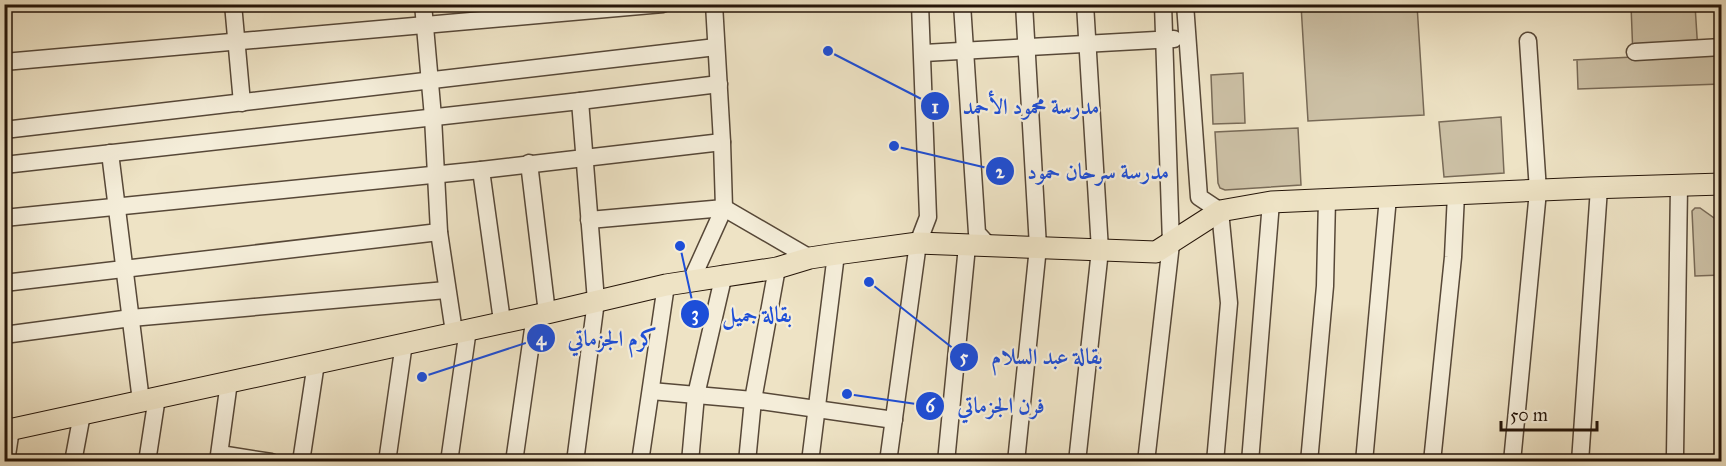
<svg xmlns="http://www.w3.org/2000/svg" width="1726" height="466" font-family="'IM FELL Great Primer',Amiri,serif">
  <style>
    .green { fill: #ccc0a5; stroke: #786a57; stroke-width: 1.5 }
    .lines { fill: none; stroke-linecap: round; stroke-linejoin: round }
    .minor-casing { stroke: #574838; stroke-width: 19 }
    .major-casing { stroke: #251509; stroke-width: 23 }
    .minor { stroke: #f4edd9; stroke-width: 16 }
    .major { stroke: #eee3c5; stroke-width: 21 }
    .leader { fill: none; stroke: #1d4ed8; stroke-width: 2 }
    .callout-dot { fill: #1d4ed8; stroke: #f4edd9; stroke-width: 2 }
    .mark-label { font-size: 18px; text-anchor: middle; font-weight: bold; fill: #fff }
    .callout-label { font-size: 22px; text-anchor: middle; font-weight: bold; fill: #1d4ed8; stroke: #f4edd9; stroke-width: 4.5; stroke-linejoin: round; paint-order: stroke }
  </style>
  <rect width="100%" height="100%" fill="#eee3c5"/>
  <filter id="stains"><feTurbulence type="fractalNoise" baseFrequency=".00333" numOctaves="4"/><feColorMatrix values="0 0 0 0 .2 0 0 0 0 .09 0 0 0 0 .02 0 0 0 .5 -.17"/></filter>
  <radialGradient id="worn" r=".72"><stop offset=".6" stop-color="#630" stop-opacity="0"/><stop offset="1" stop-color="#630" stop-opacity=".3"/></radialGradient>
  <g class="green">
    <path d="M1301,5H1417L1424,115L1308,121Z"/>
    <path d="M1631,5H1695L1698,52H1721V84L1578,89L1577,60H1573L1633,57Z"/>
    <path d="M1243,73L1245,123L1213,124L1211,75Z"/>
    <path d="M1501,117L1504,173L1444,177L1439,122Z"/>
    <path d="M1298,128L1301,185L1225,190L1220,188L1218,183L1215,132Z"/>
    <path d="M1695,208H1700L1721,223V275L1695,276L1692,211Z"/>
  </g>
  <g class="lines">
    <g class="minor-casing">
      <g id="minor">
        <path d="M233,4L242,103"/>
        <path d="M423,4L433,117L439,232L454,332"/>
        <path d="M962,4L977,233L990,247"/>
        <path d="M1185,4L1199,197L1220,211L1229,303L1215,462"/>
        <path d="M1635,52L1722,47"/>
        <path d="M924,53L1174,39"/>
        <path d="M4,62L663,4"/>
        <path d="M4,130L716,47"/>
        <path d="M110,153L141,401"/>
        <path d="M529,163L547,313"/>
        <path d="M4,165L580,101L719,84"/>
        <path d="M481,170L502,321"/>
        <path d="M4,218L481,170L722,142"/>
        <path d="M589,220L724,208L810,258"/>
        <path d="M691,281L724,208L722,142L714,4"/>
        <path d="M4,283L439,232"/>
        <path d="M4,335L131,318L446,290"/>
        <path d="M651,391L753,400L894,420"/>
        <path d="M220,454L271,462"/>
        <path d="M1675,455L1679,186"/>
        <path d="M6,462L11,429"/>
        <path d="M73,462L82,414"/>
        <path d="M147,462L157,397"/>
        <path d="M218,462L229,382"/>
        <path d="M301,462L316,363"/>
        <path d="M387,462L404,343"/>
        <path d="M449,462L468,329"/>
        <path d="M514,462L535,315"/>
        <path d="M575,462L596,301L580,101"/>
        <path d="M640,462L666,285"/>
        <path d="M690,462L696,395L724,274"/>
        <path d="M747,462L753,400L777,268"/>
        <path d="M810,462L836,254"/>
        <path d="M888,462L918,243L928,217L920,4"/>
        <path d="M946,462L967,246"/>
        <path d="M1016,462L1038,247L1024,4"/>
        <path d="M1077,462L1100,250L1085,4"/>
        <path d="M1146,462L1171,244L1163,4"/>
        <path d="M1250,462L1271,202"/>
        <path d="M1309,462L1325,286L1327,199"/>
        <path d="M1364,462L1388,197"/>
        <path d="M1432,462L1453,257L1456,194"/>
        <path d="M1512,462L1538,191L1528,41"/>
        <path d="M1580,462L1599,188"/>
      </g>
    </g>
    <g class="major-casing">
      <path id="major" d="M4,431L547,313L666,285L777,268L810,258L836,254L918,243L1156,252L1220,211L1271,202L1589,188L1722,184"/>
    </g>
    <use href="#minor" class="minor"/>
    <use href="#major" class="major"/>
  </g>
  <path class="leader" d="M828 51L935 106M894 146L1000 171M680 246L695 314M422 377L541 338M869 282L964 357M847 394L930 406"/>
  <g class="callout-dot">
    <circle cx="828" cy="51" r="6"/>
    <circle cx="894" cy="146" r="6"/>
    <circle cx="680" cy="246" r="6"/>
    <circle cx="422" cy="377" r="6"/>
    <circle cx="869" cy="282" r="6"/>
    <circle cx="847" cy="394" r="6"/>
    <circle cx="935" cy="106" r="15"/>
    <circle cx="1000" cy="171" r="15"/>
    <circle cx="695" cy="314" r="15"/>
    <circle cx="541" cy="338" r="15"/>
    <circle cx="964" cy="357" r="15"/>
    <circle cx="930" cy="406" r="15"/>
  </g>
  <g class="mark-label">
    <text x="935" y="113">1</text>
    <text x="1000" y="178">2</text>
    <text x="695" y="320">3</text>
    <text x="541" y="345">4</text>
    <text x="964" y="363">5</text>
    <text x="930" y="412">6</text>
  </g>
  <g class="callout-label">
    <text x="1031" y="114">مدرسة محمود الأحمد</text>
    <text x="1098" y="179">مدرسة سرحان حمود</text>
    <text x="757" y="322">بقالة جميل</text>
    <text x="612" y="346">كرم الجزماتي</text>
    <text x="1047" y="364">بقالة عبد السلام</text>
    <text x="1001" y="413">فرن الجزماتي</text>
  </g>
  <rect width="1726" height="466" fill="none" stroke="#eee3c5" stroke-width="24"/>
  <rect x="6" y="6" width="1714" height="454" fill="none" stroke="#251509" stroke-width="3"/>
  <rect x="12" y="12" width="1702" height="442" fill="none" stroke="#251509" stroke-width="1.5"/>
  <path d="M1501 421v9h96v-9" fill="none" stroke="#251509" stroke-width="3"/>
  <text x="1510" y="421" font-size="18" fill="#251509" stroke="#f4edd9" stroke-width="4.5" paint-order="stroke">50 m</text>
  <rect width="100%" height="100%" filter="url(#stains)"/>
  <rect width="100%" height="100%" fill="url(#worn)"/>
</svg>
